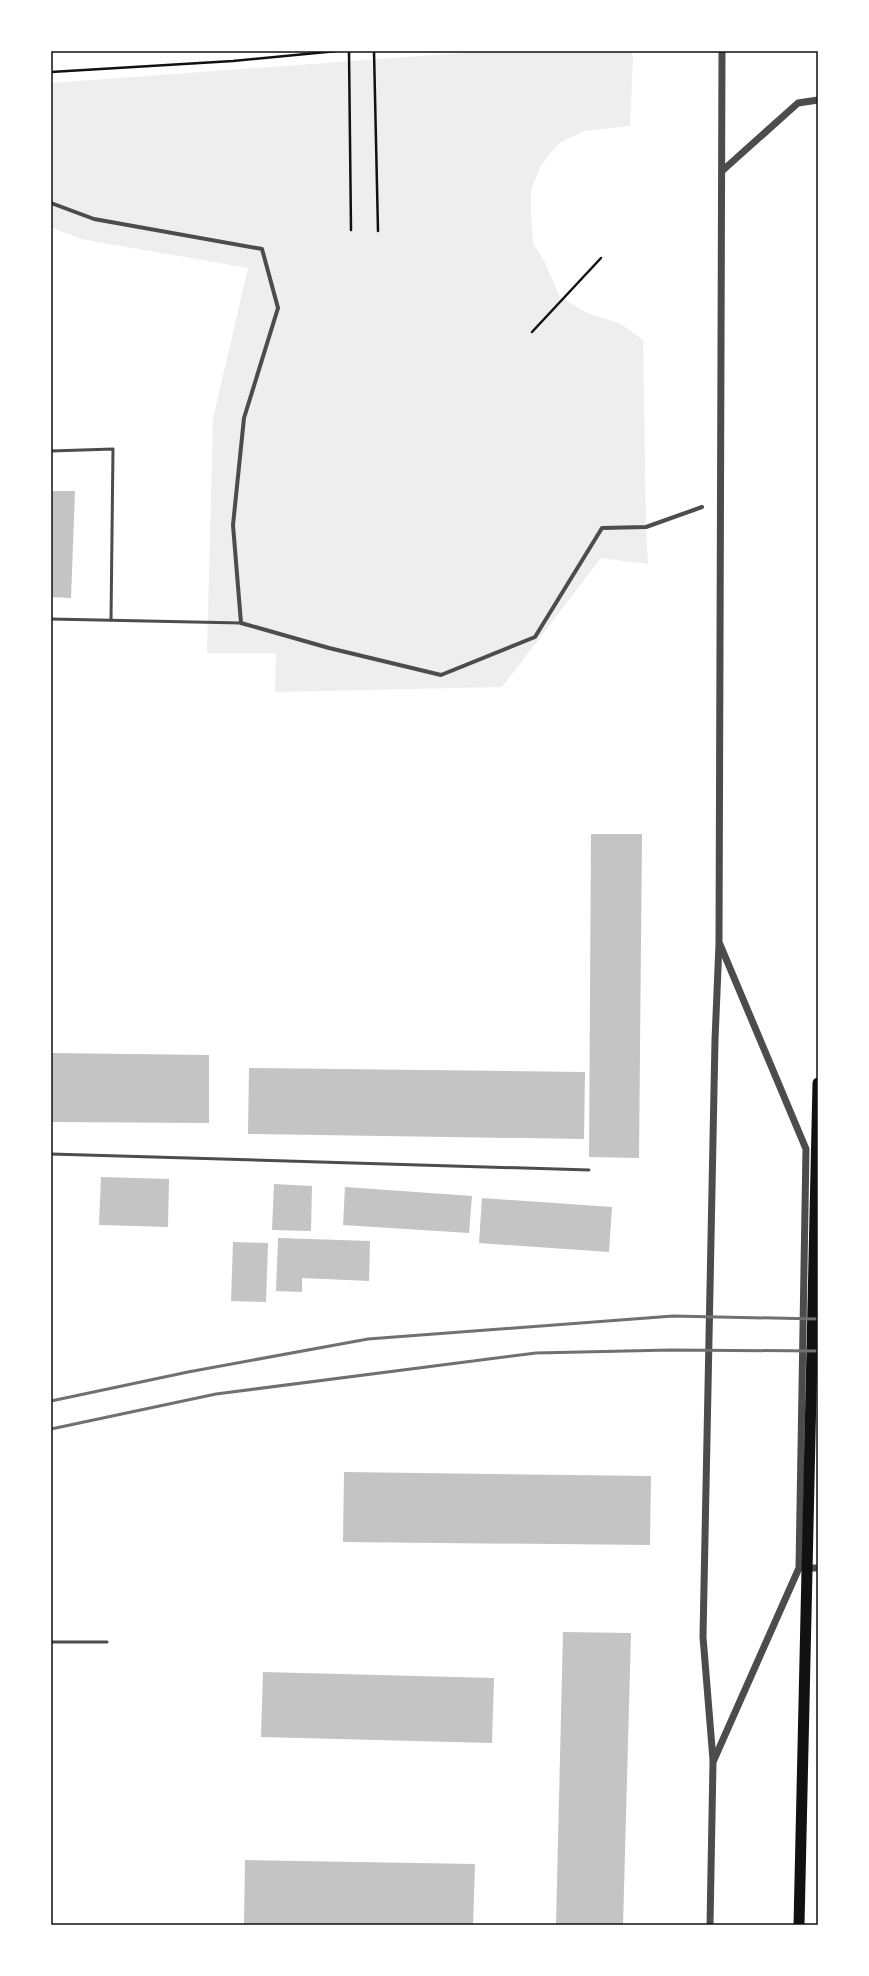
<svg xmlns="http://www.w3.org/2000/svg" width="869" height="1976" font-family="'Fira Sans Condensed',sans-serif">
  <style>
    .green { fill: #eee }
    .building { fill: #c4c4c4 }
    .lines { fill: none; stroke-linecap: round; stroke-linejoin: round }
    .path { stroke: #111; stroke-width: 2.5 }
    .service { stroke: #4c4c4c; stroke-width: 3 }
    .minor { stroke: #4c4c4c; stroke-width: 4 }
    .tertiary { stroke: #4c4c4c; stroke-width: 7 }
    .trunk { stroke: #111; stroke-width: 11 }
    .rail { stroke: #707070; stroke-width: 3 }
    .neatline { fill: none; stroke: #111; stroke-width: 1.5 }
  </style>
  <rect width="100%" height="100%" fill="#fff"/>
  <path class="green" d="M490,51H631L633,58L630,126L584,131L559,143L541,165L531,190V215L533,243L544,261L560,297L587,313L621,324L643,340L646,527L648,564L601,558L502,687L275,692L276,653H207L213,419L248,268L81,239L51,227V83Z"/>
  <g class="building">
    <path d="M51,491H75L71,598L51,597Z"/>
    <path d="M591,834H642L639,1158L589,1157Z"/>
    <path d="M51,1053L209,1055V1123L51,1122Z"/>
    <path d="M249,1068L585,1072L584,1139L248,1134Z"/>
    <path d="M101,1177L169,1179L168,1227L99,1225Z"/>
    <path d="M274,1184L312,1186L311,1231L272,1230Z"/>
    <path d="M345,1187L472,1196L469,1233L343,1225Z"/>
    <path d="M482,1198L612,1207L609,1252L479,1243Z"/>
    <path d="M278,1238L370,1241L369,1281L302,1278V1292L276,1291Z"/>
    <path d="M233,1242L268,1243L266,1302L231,1301Z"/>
    <path d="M344,1472L651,1476L650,1545L343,1542Z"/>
    <path d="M563,1632L631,1633L623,1925H556Z"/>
    <path d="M263,1672L494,1678L492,1743L261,1737Z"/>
    <path d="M245,1860L475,1864L473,1925H244Z"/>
  </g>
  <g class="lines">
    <g class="path">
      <path d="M349,51L351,230"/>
      <path d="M374,51L378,231"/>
      <path d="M51,72L233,61L337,51"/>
      <path d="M532,332L601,258"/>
    </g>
    <g class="service">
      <path d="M51,451L113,449L111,620"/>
      <path d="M51,619L241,623"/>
      <path d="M51,1154L589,1170"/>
      <path d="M51,1642H107"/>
    </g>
    <path class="minor" d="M51,203L94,219L262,249L278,308L244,418L233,525L241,623L329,648L441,675L535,637L602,528L646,527L702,507"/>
    <g class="tertiary">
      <path d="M722,171L798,103L818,100"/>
      <path d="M803,1568H818"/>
      <path d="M713,1760L703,1637L715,1040L719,944"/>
      <path d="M710,1925L713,1762L799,1568L806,1149L719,942L722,51"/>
    </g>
    <path class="trunk" d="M799,1925L818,1083"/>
    <g class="rail">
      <path d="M51,1401L188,1372L368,1339L673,1316L818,1319"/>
      <path d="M51,1429L216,1394L536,1353L671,1350L818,1351"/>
    </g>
  </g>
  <rect width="869" height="1976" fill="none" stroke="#ffffff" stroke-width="104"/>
  <rect x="52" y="52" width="765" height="1872" class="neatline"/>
</svg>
